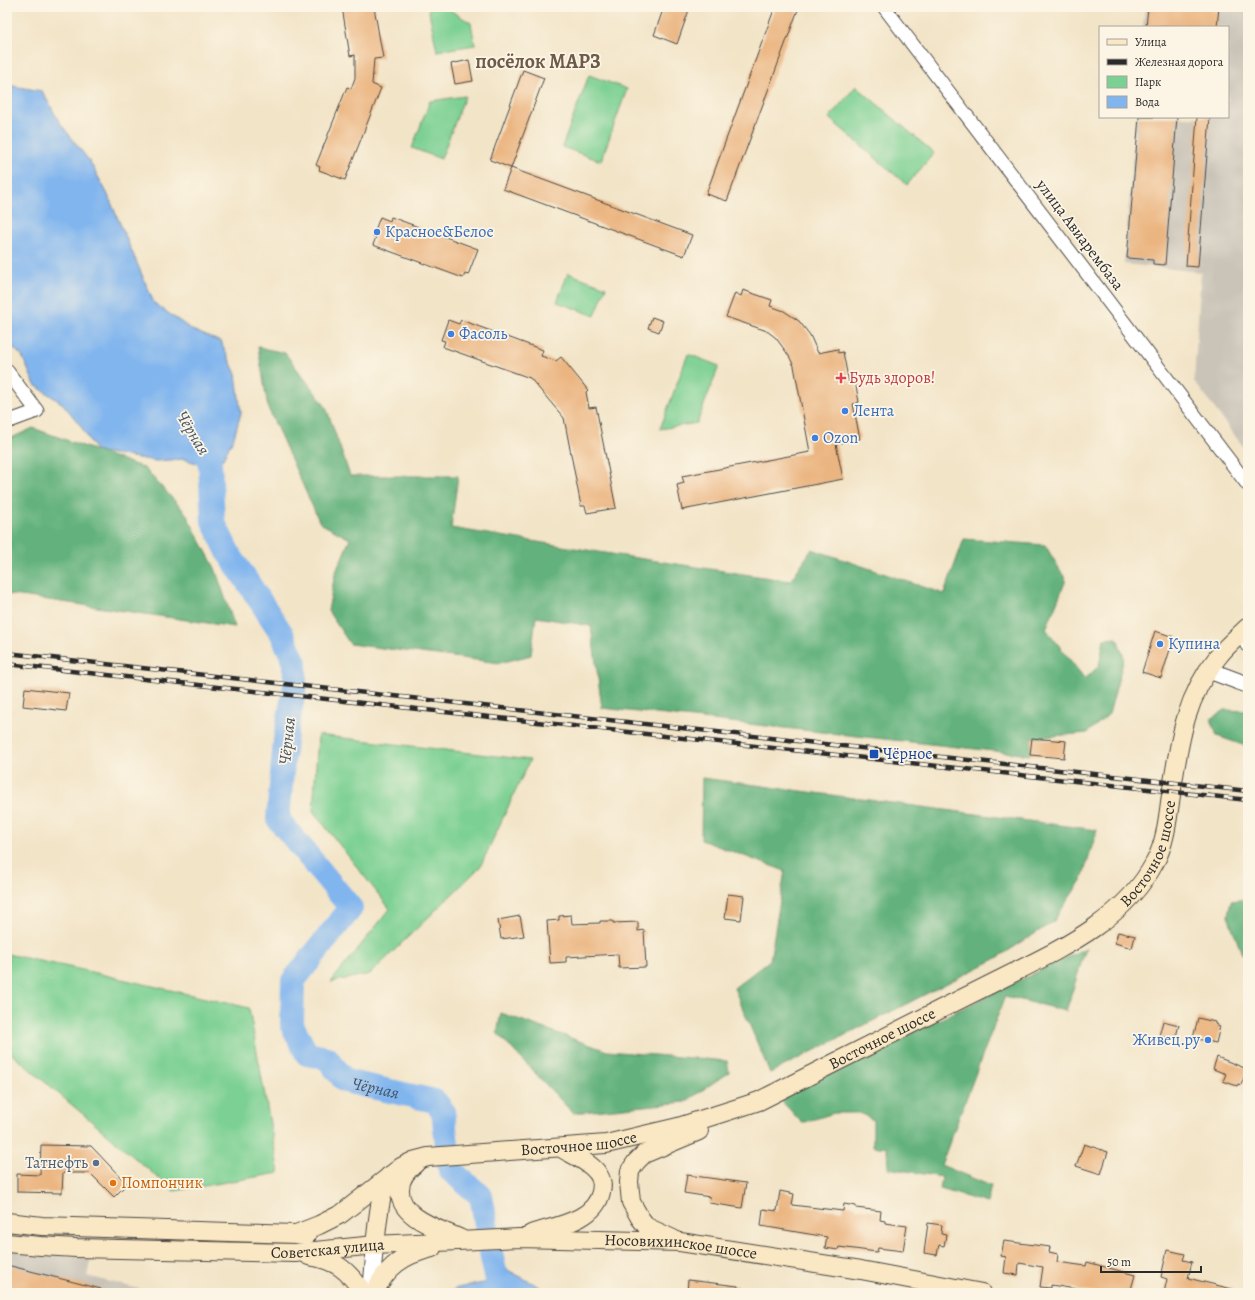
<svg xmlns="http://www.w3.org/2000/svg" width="1255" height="1300" font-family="Alegreya,serif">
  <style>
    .industrial { fill: #c9c3b8 }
    .green { fill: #7bd093; stroke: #537e5f }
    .forest { fill: #64b27d; stroke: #486e54 }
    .water { fill: #81b5ee; stroke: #56708c }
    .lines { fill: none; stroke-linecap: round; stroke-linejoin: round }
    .river { stroke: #81b5ee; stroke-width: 24 }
    .building { fill: #ebb581 }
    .minor-casing { stroke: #494742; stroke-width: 15 }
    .tertiary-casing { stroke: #494742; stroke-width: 18 }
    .secondary-casing { stroke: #494742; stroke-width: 20 }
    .minor { stroke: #fff; stroke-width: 13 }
    .tertiary { stroke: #fff; stroke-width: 16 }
    .secondary { stroke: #fae7c3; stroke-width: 18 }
    .rail-casing { stroke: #2b2b2b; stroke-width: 4.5 }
    .rail { stroke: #fcf5e5; stroke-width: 3; stroke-dasharray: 9; stroke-linecap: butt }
    .shop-dot { fill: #3f7fe0; stroke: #fcf5e5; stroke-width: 1.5 }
    .health-dot { fill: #e0444e; stroke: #fcf5e5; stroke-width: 1.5 }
    .transit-dot { fill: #1a4fb4; stroke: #fcf5e5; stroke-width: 1.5 }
    .service-dot { fill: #5c6f8a; stroke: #fcf5e5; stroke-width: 1.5 }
    .food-dot { fill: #e8710a; stroke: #fcf5e5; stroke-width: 1.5 }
    .labels { text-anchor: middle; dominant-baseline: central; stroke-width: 3.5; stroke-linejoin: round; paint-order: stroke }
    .shop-label { font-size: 16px; fill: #366cbe; stroke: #fcf5e5; text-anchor: start }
    .street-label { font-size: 16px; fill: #2b2b2b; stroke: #fcf5e5 }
    .health-label { font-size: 16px; fill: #be3a42; stroke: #fcf5e5; text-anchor: start }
    .transit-label { font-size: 16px; fill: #164399; stroke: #fcf5e5; text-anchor: start }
    .service-label { font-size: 16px; fill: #4e5e75; stroke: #fcf5e5; text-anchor: end }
    .food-label { font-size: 16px; fill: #c56008; stroke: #fcf5e5; text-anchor: start }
    .water-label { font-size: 17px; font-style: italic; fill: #455466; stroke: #fcf5e5 }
    .district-label { font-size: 20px; font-weight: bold; fill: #6e5b49; stroke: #fcf5e5 }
  </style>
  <rect width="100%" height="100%" fill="#fcf5e5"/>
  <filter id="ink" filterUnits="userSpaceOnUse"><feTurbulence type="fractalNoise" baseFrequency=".025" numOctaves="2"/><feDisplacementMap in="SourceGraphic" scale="8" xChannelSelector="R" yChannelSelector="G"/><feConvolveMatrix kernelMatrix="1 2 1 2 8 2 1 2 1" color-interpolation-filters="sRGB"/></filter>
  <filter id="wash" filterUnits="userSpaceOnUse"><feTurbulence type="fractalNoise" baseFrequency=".012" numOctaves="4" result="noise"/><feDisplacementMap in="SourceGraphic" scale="16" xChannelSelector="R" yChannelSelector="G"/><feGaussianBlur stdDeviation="0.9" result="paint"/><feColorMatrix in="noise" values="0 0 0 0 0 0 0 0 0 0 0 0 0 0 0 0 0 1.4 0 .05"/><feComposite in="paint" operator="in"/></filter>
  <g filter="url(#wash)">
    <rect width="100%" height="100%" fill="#f2e4c7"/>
    <g class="industrial">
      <path d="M1145,7H1248V453L1194,381L1201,272L1124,264L1136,117H1228V27H1143Z"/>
      <path d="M7,1249L91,1258L87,1276L155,1293H7Z"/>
    </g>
    <g class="green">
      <path d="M428,7H445L471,23L475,45L437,51Z"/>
      <path d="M589,75L627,89L601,161L562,147Z"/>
      <path d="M856,86L934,153L907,185L829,118Z"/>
      <path d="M465,96L441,159L412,148L430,101Z"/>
      <path d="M568,273L606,287L595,316L557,302Z"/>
      <path d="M688,354L719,366L697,423L660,429Z"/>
      <path d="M318,735L530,760L480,867L370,974L331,982L390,909L313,811Z"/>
      <path d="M7,954L78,969L249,1008L279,1173L174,1191L7,1050Z"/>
    </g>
    <g class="forest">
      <path d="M258,347L285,353L326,407L350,476H458L451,528L630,557L790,581L812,549L944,594L964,539L1045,545L1066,580L1046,629L1085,679L1099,666L1104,639L1117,638L1124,658L1109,714L1087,733L1032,738L1030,755L602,708L591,626L536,617L531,655L500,663L350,644L328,611L335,574L350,539L320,523L268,408Z"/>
      <path d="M33,428L144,468L185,512L215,568L235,627L7,594V440Z"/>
      <path d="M1225,710L1248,711V745H1243L1217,736L1211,719Z"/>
      <path d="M702,778L1097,830L1082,879L1053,922L997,958L770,1073L734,988L770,960L785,871L701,840Z"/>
      <path d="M1248,899V960L1242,954L1228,916L1231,901Z"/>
      <path d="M1086,948L1066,1011L1005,996L941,1165L991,1186L987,1203L940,1189L942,1177L888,1168L887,1148L873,1146V1120L860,1113H834L802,1123L779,1098Z"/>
      <path d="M501,1013L607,1051L727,1061L729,1072L685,1102L573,1113L497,1033Z"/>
    </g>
    <g class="water">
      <path d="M7,85L42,91L60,123L90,162L107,193L154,303L192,330L221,342L236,374L241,413L234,437L223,459L202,465L184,459L156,461L96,451L80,425L63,404L35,385L22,356L7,342V206L9,199L7,188Z"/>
      <path d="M492,1258L504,1268L551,1293H450L457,1288L489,1282L485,1271Z"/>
    </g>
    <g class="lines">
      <path class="river" id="s1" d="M194,435L210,463L213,521L229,554L282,634L295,663V686L285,740L278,819L351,908L293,981L292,1025L307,1054L327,1058L345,1081L435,1101L443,1111L450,1170L481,1196L492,1258L500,1293"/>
    </g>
    <g id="blocks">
      <g class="building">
        <path d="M342,7H374L383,58L374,59L372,84L381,88L345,180L319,170L320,167L316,165L347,87L351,89L355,78V55L350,56Z"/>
        <path d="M664,7H690L677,44L654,35Z"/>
        <path d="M775,7H799L727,201L706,194Z"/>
        <path d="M1148,7H1219L1217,27H1146Z"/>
        <path d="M469,60L473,81L455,84L451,64Z"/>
        <path d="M523,70L544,78L511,168L490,160Z"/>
        <path d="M1139,117H1177L1165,265L1153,264V260L1127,258Z"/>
        <path d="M1197,117H1210L1198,267L1186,266Z"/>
        <path d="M511,168L692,235L684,256L503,189Z"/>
        <path d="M380,217L390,221L391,217L478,249L468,275L465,274L463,278L373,245L376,237L373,236Z"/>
        <path d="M743,290L772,300L770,306L784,311L799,321L810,335L818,353L838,349V353L843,352L849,383L855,381L859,402L853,404L860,439L836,444L843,479L682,510L677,485L684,483L682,476L810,452L794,366L789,356L776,338L767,331L726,317L735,293L741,296Z"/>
        <path d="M652,317L663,321L659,332L648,328Z"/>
        <path d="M448,320L459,324L461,320L543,350L541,356L556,361L561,357L588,390L586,392L589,408L596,407L616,508L587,513L585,506H581L564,418L530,378L443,347L445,341L441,340Z"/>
        <path d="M1155,631L1174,637L1161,678L1142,672Z"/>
        <path d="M25,688L69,693L66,711L23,706Z"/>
        <path d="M1032,738L1066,741L1064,758L1030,755Z"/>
        <path d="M728,894L744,896L741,920L725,918Z"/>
        <path d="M571,915L572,924L600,923V921H613V923L638,922V931L644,930L646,967L619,968L618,954L566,957V962L550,963L547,921L559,920V916Z"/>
        <path d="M520,916L524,936L501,939L498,920Z"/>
        <path d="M1118,932L1135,936L1132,948L1115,943Z"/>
        <path d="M1198,1018L1215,1022V1024L1220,1026L1216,1043L1193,1038Z"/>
        <path d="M1163,1021L1179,1025L1175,1040L1159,1036Z"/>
        <path d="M1217,1057L1247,1069L1241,1085L1238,1084L1237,1086L1223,1081L1226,1074L1213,1069Z"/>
        <path d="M1084,1144L1108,1152L1101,1174L1076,1166Z"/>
        <path d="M41,1145L91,1146L127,1184L114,1197L90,1173H63L62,1193L17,1192V1174L40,1175Z"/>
        <path d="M687,1175L746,1183L742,1208L709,1203L710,1197L684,1193Z"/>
        <path d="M780,1191L794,1194L792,1205L843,1211L844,1204L856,1206V1208L881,1211L880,1220L885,1221V1223L907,1226L903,1251L878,1248L877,1252L839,1247L838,1250L825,1248L827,1237L761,1226L763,1209L777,1211Z"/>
        <path d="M928,1223L942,1225L941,1234L946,1235L944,1246L939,1245L937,1255L924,1253Z"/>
        <path d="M1004,1241L1050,1247L1049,1252L1058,1254L1057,1262L1086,1266L1087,1262L1135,1275L1130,1293H1093L1076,1289L1051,1285V1288L1040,1287L1043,1267L1019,1263L1018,1275L1004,1273L1006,1257L1001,1256Z"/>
        <path d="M1167,1250L1185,1254L1183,1260L1192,1262L1188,1278L1232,1289V1293H1164L1167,1279L1161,1277Z"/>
        <path d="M7,1265L101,1289V1293H7Z"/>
        <path d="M688,1280L738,1286L737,1293H687Z"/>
      </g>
    </g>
  </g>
  <g filter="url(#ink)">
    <use href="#blocks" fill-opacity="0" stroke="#494742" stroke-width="1"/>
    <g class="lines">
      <g class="minor-casing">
        <g id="minor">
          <path d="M884,7L1248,485"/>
          <path d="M7,371L37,411L7,422"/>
        </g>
      </g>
      <g class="tertiary-casing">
        <g id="tertiary">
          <path d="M1248,636V644"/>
          <path d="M1208,670L1248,685"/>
          <path d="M371,1293L375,1245"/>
        </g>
      </g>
      <g class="secondary-casing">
        <g id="secondary">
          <path d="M416,1163C407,1170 400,1178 400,1189C398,1218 440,1229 461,1239"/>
          <path d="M7,1222L42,1226L296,1234L307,1235"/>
          <path id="s2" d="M296,1234L319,1225L341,1214L401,1167L413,1161L428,1157L606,1144L678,1127L744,1106L759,1101C819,1071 879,1040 939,1010C965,997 991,984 1017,971C1069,945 1127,916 1155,862C1166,842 1168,816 1171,795C1179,745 1184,699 1217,658C1226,646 1237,637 1248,627"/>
          <path d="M531,1234C556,1226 595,1221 601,1192C604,1182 599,1173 592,1167C583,1159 571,1154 561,1148"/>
          <path d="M673,1239L647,1227L640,1218L631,1202L629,1182L630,1171L636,1162L644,1154L699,1131"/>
          <path id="s3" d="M7,1243L41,1246L76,1248L295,1253L375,1245L519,1238L680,1242L861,1270L982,1293"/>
          <path d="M375,1245C378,1221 379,1197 389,1176"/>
          <path d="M309,1256C337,1260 348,1271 364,1293"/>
          <path d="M374,1293C387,1266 403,1255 432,1248"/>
        </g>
      </g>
      <use href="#minor" class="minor"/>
      <use href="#tertiary" class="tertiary"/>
      <use href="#secondary" class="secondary"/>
      <g class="rail-casing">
        <g id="rail">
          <path d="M7,653L1248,791"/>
          <path d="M7,664L1248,800"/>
        </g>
      </g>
      <use href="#rail" class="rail"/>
    </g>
  </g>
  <g class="shop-dot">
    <circle cx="377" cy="232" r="4"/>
    <circle cx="451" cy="334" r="4"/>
    <circle cx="845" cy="411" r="4"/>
    <circle cx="815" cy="438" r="4"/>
    <circle cx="1160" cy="644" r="4"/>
    <circle cx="1208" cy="1040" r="4"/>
  </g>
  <path class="health-dot" d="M839 372h4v4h4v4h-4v4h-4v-4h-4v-4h4z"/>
  <rect class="transit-dot" x="869" y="749" width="10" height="10" rx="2"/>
  <circle class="service-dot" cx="96" cy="1163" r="4"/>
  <circle class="food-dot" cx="113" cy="1183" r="4"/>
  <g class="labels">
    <g class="shop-label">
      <text x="385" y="232">Красное&amp;Белое</text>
      <text x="459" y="334">Фасоль</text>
      <text x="853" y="411">Лента</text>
      <text x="823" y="438">Ozon</text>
      <text x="1168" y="644">Купина</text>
      <text x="1200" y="1040" text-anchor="end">Живец.ру</text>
    </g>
    <g class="street-label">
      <text transform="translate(1080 235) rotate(53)">улица Авиарембаза</text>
      <text stroke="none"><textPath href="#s2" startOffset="965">Восточное шоссе</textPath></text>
      <text stroke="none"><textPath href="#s2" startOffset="630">Восточное шоссе</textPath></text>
      <text stroke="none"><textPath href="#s2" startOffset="306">Восточное шоссе</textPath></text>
      <text stroke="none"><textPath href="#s3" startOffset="321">Советская улица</textPath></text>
      <text stroke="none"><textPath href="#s3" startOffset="675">Носовихинское шоссе</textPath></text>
    </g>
    <g class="health-label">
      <text x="849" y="378">Будь здоров!</text>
    </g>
    <g class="transit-label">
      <text x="883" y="754">Чёрное</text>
    </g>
    <g class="service-label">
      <text x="88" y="1163">Татнефть</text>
    </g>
    <g class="food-label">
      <text x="121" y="1183">Помпончик</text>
    </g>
    <g class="water-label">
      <text transform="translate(193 433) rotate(59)">Чёрная</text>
      <text transform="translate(287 741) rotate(-84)">Чёрная</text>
      <text stroke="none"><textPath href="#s1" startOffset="778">Чёрная</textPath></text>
    </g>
    <g class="district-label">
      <text x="538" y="61">посёлок МАРЗ</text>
    </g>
  </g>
  <rect width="1255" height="1300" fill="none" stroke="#fcf5e5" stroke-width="24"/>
  <rect x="1099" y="26" width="130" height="92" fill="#fcf5e5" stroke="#a8a49b"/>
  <rect x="1107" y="39" width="20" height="6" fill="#fae7c3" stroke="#a8a49b"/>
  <text x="1135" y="46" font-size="12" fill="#2b2b2b">Улица</text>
  <rect x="1107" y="59" width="20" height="6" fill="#2b2b2b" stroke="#a8a49b"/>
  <text x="1135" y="66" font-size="12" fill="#2b2b2b">Железная дорога</text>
  <rect x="1107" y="76" width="20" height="12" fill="#7bd093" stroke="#a8a49b"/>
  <text x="1135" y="86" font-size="12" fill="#2b2b2b">Парк</text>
  <rect x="1107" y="96" width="20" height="12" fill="#81b5ee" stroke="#a8a49b"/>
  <text x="1135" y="106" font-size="12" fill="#2b2b2b">Вода</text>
  <path d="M1101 1266v6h100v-6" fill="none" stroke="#2b2b2b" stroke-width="2"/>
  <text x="1107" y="1266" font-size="12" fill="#2b2b2b" stroke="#fcf5e5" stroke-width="3" paint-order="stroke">50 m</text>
</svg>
